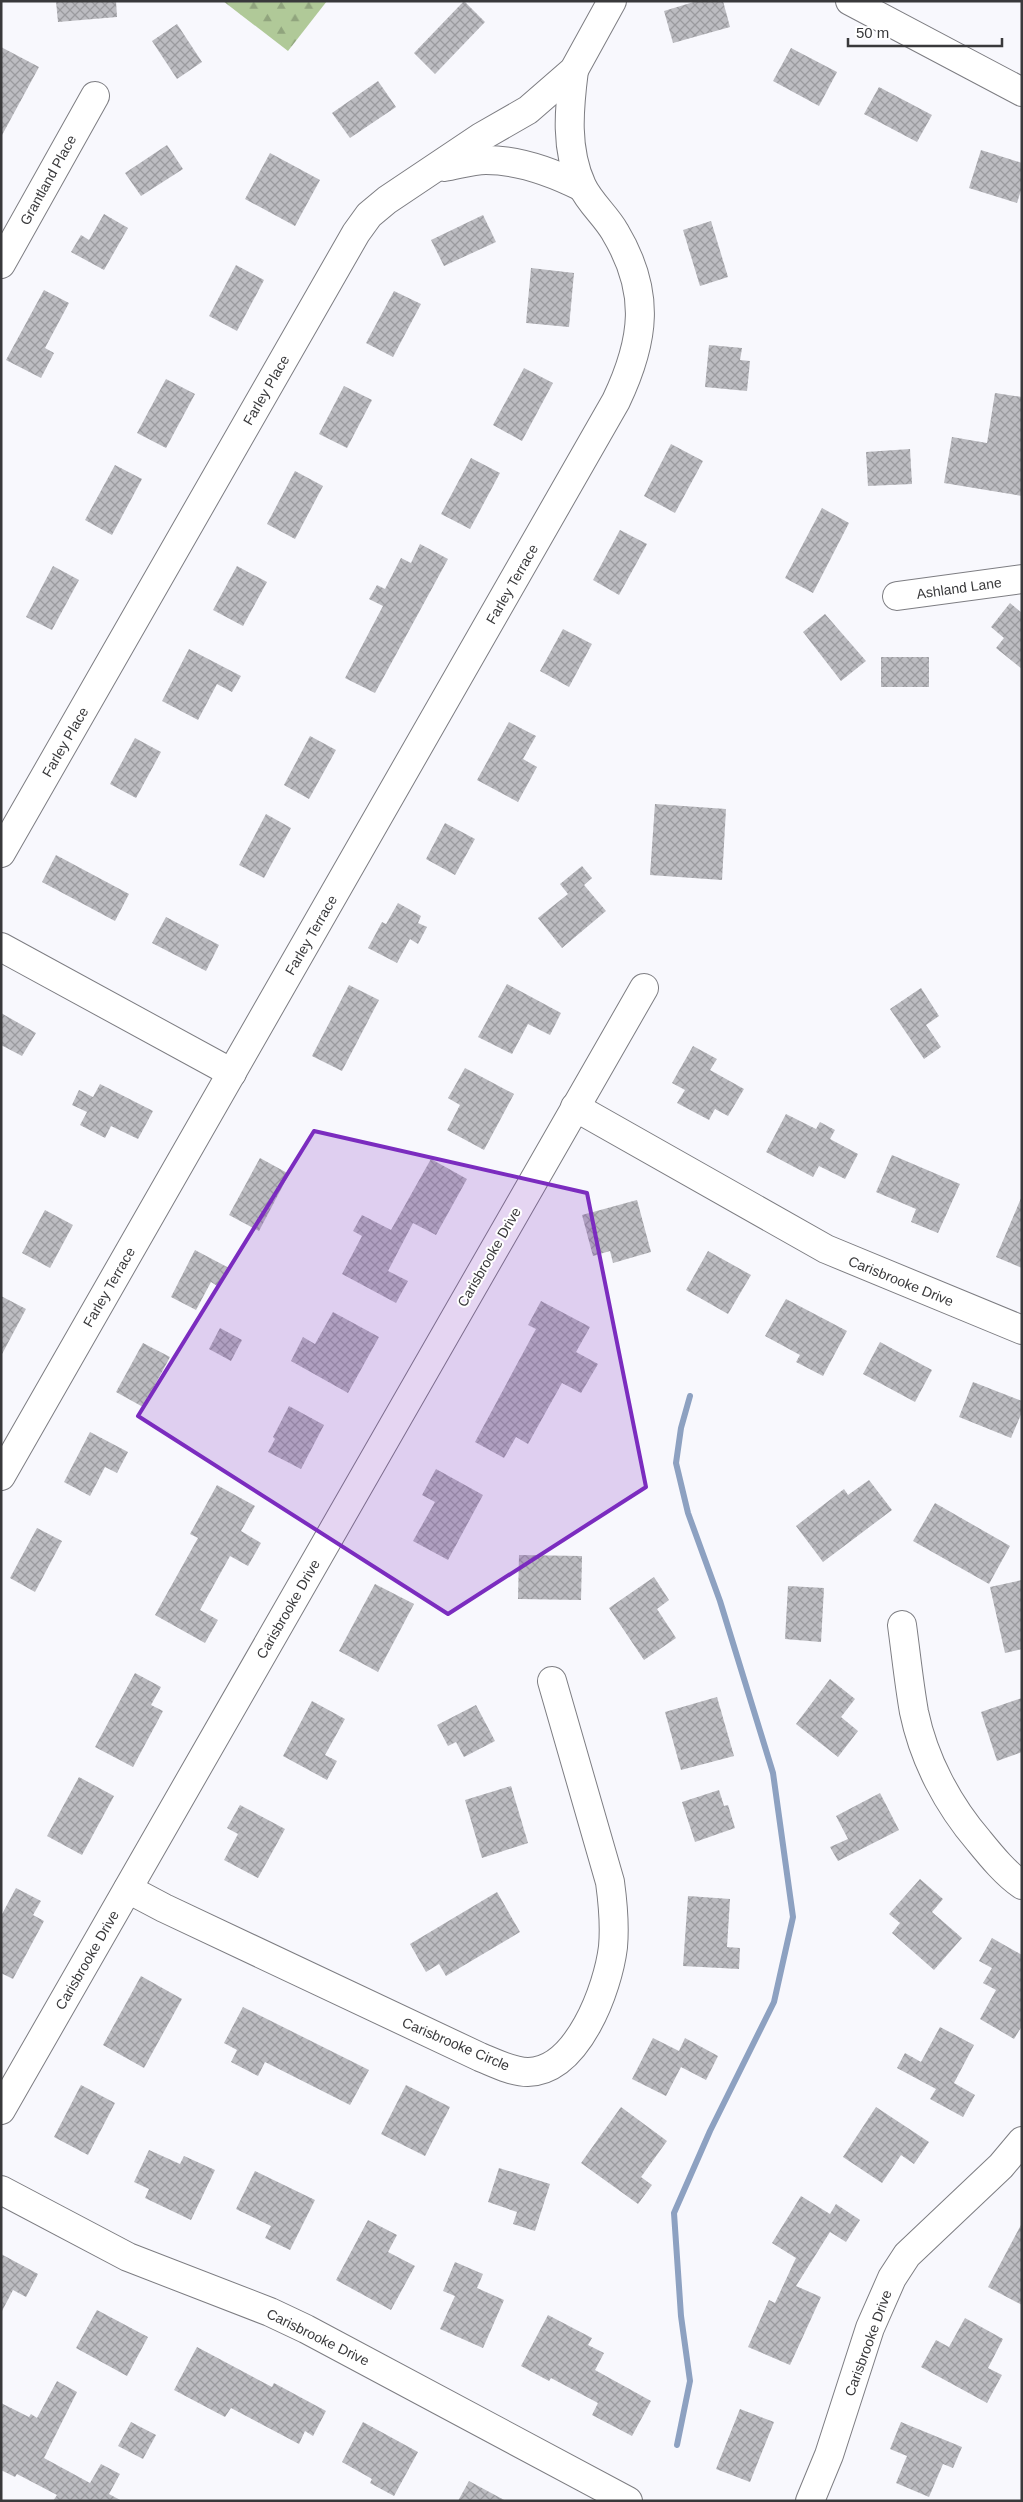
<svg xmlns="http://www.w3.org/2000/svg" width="1023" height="2502" font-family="Arial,sans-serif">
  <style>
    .forest { fill: url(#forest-firs) }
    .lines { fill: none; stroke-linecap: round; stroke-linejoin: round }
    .stream { stroke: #8da1c1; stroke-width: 6 }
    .building { fill: url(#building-cross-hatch) }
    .minor-casing { stroke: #7d7d82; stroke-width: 30 }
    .minor { stroke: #fff; stroke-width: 28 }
    .marked { fill: #7b2cbf; fill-opacity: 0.2; stroke: #7b2cbf; stroke-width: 4; stroke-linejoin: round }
    .labels { text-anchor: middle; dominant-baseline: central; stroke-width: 4; stroke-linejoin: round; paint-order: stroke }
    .street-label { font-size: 14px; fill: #39393b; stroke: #fff }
  </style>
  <defs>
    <pattern id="forest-firs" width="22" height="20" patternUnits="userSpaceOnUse" patternTransform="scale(1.25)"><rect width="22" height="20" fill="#b0c998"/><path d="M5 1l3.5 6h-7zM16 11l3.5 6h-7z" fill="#90a47d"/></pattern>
    <pattern id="building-cross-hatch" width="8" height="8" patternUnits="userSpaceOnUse" patternTransform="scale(1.25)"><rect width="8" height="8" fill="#bcbcc1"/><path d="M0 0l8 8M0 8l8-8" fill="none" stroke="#9a9a9e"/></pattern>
  </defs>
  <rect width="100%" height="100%" fill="#f8f8fd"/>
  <path class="forest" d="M223,1H327L288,51Z"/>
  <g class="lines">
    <path class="stream" d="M677,2445L690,2381L681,2316L674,2213L710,2131L774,2002L793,1917L773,1773L720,1601L688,1513L676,1463L681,1428L690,1396"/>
  </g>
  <g class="building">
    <path d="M56,1H116L117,17L58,22Z"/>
    <path d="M464,1L485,22L435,74L414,53Z"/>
    <path d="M697,1H723L730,27L673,43L664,11Z"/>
    <path d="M177,24L202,62L177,79L152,41Z"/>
    <path d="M1,47L39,67L1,137Z"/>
    <path d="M791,48L837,72L819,106L773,81Z"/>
    <path d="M378,81L396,107L350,138L332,113Z"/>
    <path d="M879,87L932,115L917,142L864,114Z"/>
    <path d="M167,145L183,169L141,196L125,173Z"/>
    <path d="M981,150L1022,163V187L1017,203L969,188Z"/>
    <path d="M270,153L320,180L295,226L245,199Z"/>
    <path d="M104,214L128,228L104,270L71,252L81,235L89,240Z"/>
    <path d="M483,215L496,242L444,266L431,240Z"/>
    <path d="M711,221L728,277L700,286L683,230Z"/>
    <path d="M236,265L264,280L237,331L209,316Z"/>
    <path d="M531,268L574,273L569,327L526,323Z"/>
    <path d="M44,290L69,303L45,348L54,353L41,378L6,360Z"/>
    <path d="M394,291L421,304L393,357L366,343Z"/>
    <path d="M709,345L742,348L740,360L750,361L747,391L705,387Z"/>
    <path d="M524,368L553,383L522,441L493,425Z"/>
    <path d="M166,379L195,394L166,448L137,433Z"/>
    <path d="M344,386L372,400L347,448L319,434Z"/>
    <path d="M995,393L1022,397V496L944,483L952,437L987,443Z"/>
    <path d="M671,444L703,461L675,513L644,496Z"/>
    <path d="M910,449L912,484L868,486L866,452Z"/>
    <path d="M471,458L500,473L470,529L441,514Z"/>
    <path d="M115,465L142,479L112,535L85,520Z"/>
    <path d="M295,471L323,486L295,539L267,524Z"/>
    <path d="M822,508L849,523L813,593L785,578Z"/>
    <path d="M620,530L647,544L619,595L593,580Z"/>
    <path d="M420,544L448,559L375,693L345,678L383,606L369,599L377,585L385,589L401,558L411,563Z"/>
    <path d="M53,566L79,580L52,630L26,617Z"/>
    <path d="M237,566L267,582L243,626L213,610Z"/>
    <path d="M1010,603L1022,613V669L996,648L1004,638L991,627Z"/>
    <path d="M825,614L866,661L841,681L803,632Z"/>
    <path d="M563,629L592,644L569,687L540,671Z"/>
    <path d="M189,649L241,676L232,692L217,684L198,720L162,701Z"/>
    <rect x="881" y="657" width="48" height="30"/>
    <path d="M509,722L536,736L523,759L537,767L518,802L477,780Z"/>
    <path d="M310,736L336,750L309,799L284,785Z"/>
    <path d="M135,738L161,752L136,798L110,784Z"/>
    <path d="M655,804L726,809L722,880L650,875Z"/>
    <path d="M266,814L291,828L264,878L239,865Z"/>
    <path d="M445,823L475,839L455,875L426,859Z"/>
    <path d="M56,855L129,894L115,921L42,882Z"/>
    <path d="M582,866L592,878L584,885L606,911L562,948L538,918L568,894L560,884Z"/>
    <path d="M398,903L421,916L418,923L427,927L418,944L410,939L397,963L368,948L382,922L386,924Z"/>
    <path d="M166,917L219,945L206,971L152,943Z"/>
    <path d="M507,984L561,1013L550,1035L528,1024L512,1054L478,1037Z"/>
    <path d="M349,985L379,1000L342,1071L312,1056Z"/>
    <path d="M921,988L939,1016L926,1025L941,1047L924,1059L890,1009Z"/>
    <path d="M1,1013L36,1033L22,1056L1,1045Z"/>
    <path d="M693,1046L717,1059L710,1070L744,1089L728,1116L715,1109L709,1120L677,1103L685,1090L672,1083Z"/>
    <path d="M465,1068L514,1094L484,1150L447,1130L460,1105L448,1098Z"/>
    <path d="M100,1084L153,1111L138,1139L111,1126L105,1138L80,1125L87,1112L72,1105L79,1090L93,1097Z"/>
    <path d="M786,1114L816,1129L820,1122L835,1130L830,1139L858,1154L845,1179L819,1166L813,1177L766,1152Z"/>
    <path d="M892,1155L960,1184L938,1233L911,1222L916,1209L876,1192Z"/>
    <path d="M260,1158L289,1174L259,1231L229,1215Z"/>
    <path d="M431,1159L467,1179L436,1235L413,1223L388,1271L408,1281L396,1303L342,1274L362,1236L353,1231L362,1215L391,1230Z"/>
    <path d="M1022,1196V1268L996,1257Z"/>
    <path d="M637,1200L651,1252L613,1263L610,1251L593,1256L582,1215Z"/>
    <path d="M45,1210L73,1225L50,1268L22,1253Z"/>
    <path d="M195,1250L229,1268L219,1287L211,1282L196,1310L171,1297Z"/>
    <path d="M708,1251L751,1275L728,1314L686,1290Z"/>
    <path d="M1,1296L26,1309L1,1356Z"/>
    <path d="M786,1299L847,1331L823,1376L796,1362L800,1355L765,1336Z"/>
    <path d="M541,1301L590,1327L576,1352L598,1364L581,1393L562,1383L528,1444L516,1437L504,1458L475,1442L536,1329L528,1325Z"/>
    <path d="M333,1312L379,1337L348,1393L291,1361L303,1337L315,1344Z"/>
    <path d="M220,1328L242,1340L231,1361L209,1349Z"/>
    <path d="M880,1342L932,1370L915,1402L863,1374Z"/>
    <path d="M143,1343L170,1357L143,1407L116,1392Z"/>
    <path d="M973,1382L1022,1401V1412L1011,1438L959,1417Z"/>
    <path d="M289,1406L324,1425L301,1469L268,1452L275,1439L273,1437Z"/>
    <path d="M90,1432L128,1452L117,1473L105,1467L90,1496L64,1482Z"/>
    <path d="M436,1469L483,1495L448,1560L413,1541L435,1502L422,1495Z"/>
    <path d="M869,1480L892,1510L823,1562L796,1526L844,1489L848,1495Z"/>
    <path d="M217,1485L255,1506L241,1531L261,1543L248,1566L230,1556L200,1610L218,1620L205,1643L155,1615L198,1538L190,1534Z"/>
    <path d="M935,1503L1010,1546L989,1584L913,1541Z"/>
    <path d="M37,1528L62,1541L35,1592L10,1578Z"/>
    <path d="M519,1555L582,1556L581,1600L518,1599Z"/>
    <path d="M654,1577L669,1600L657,1609L676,1638L644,1660L609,1608Z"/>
    <path d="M1022,1580V1649L1005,1653L990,1587Z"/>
    <path d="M375,1584L414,1604L378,1672L339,1651Z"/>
    <path d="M788,1586L824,1588L821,1642L785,1639Z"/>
    <path d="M135,1673L161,1687L151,1705L163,1711L133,1767L95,1747Z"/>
    <path d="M830,1679L855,1699L841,1717L858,1731L838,1757L796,1724Z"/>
    <path d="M717,1697L734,1756L681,1770L665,1712Z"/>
    <path d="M1022,1698V1752L997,1761L981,1712Z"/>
    <path d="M312,1701L345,1719L325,1755L337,1761L327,1780L283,1756Z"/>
    <path d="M476,1705L495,1741L464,1757L456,1742L448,1746L437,1725Z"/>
    <path d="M79,1777L114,1796L82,1855L47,1836Z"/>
    <path d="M511,1786L528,1843L482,1858L465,1800Z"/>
    <path d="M719,1790L724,1806L728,1805L735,1828L695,1842L682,1802Z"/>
    <path d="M880,1793L899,1830L838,1861L830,1847L848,1839L836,1816Z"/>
    <path d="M240,1805L285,1829L258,1878L224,1860L238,1834L227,1828Z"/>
    <path d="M920,1879L943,1899L932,1912L962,1938L934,1970L892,1933L900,1923L889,1914Z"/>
    <path d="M16,1888L41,1901L33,1915L44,1921L13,1979L1,1973V1916Z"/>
    <path d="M497,1892L520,1932L446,1976L439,1964L426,1972L410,1944Z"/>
    <path d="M688,1896L730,1899L727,1947L740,1948L739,1969L683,1966Z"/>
    <path d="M992,1938L1022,1955V2026L1014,2039L980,2019L996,1990L983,1983L992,1968L979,1961Z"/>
    <path d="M141,1976L182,1999L144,2068L103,2045Z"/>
    <path d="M243,2007L369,2070L350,2105L265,2062L258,2076L231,2062L237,2050L224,2043Z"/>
    <path d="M940,2027L974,2045L954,2083L975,2095L963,2117L930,2099L936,2089L897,2068L905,2053L921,2062Z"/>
    <path d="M653,2038L679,2051L685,2038L718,2056L706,2080L681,2067L666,2096L632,2079Z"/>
    <path d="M81,2085L115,2103L88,2155L54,2137Z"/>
    <path d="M406,2085L450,2107L425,2156L381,2134Z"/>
    <path d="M621,2107L667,2141L641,2177L652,2185L638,2204L581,2163Z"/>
    <path d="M876,2107L929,2142L914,2164L901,2155L882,2183L843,2157Z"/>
    <path d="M149,2150L180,2164L184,2156L215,2170L191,2220L145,2198L149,2189L134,2182Z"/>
    <path d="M499,2168L550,2184L535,2231L513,2224L517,2212L488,2202Z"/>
    <path d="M255,2171L315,2200L290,2250L265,2238L271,2226L236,2209Z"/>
    <path d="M801,2196L830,2214L836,2204L860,2220L846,2242L830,2232L796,2286L821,2297L790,2365L748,2347L769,2300L775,2303L796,2258L772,2243Z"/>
    <path d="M368,2220L397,2235L388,2252L415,2266L391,2310L336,2280Z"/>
    <path d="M1022,2223V2305L988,2287Z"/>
    <path d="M1,2254L38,2274L26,2297L13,2290L1,2313Z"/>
    <path d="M455,2262L483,2274L477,2288L504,2300L483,2348L440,2329L455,2296L443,2291Z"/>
    <path d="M97,2310L148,2337L127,2376L76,2348Z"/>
    <path d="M548,2315L592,2338L588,2345L604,2353L595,2370L651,2401L632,2436L592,2415L598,2403L551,2378L549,2381L521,2366Z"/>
    <path d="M965,2318L1003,2339L988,2368L1002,2375L987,2403L921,2367L936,2340L949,2347Z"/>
    <path d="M197,2347L272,2387L274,2383L326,2411L313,2436L305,2431L299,2444L231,2408L225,2417L174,2390Z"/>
    <path d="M57,2381L77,2392L44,2458L90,2483L101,2464L120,2474L109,2494L122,2501H53L57,2495L17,2474L15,2477L1,2470V2403L29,2417L31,2414L37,2418Z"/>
    <path d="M740,2409L774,2422L750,2482L716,2469Z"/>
    <path d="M131,2422L156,2435L143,2459L118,2446Z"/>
    <path d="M363,2422L418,2452L394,2496L370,2483L372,2479L342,2462Z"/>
    <path d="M901,2422L962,2447L953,2468L943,2464L929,2497L896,2483L907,2456L890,2449Z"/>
    <path d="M469,2481L506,2501H458Z"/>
  </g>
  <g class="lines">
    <g class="minor-casing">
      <g id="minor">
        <path d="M850,1L1022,92"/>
        <path d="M444,167C457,165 472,160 486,160C518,160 554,173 582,187"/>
        <path d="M1,264L95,96"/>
        <path d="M897,596L1022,579"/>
        <path d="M1,853L356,233L369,215L387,200L481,137L528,110L574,70L612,1"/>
        <path d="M1,947L232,1073"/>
        <path d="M575,1107L826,1249L1022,1330"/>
        <path d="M1,1476L616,401C645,340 651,292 615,232C606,216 590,203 582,186C565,149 569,109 574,70"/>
        <path d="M902,1625C906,1654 909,1684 914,1712C924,1760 948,1805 979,1841C992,1857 1006,1874 1022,1885"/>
        <path d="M128,1889L164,1908L480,2057C495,2063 512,2072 528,2072C578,2071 608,1988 613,1947C615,1925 613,1904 610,1882L552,1681"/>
        <path d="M1,2110L644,988"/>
        <path d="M1,2190L128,2257L270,2312L306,2329L628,2501"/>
        <path d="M810,2501L829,2455L870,2328L892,2278L907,2255L1001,2166L1022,2141"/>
      </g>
    </g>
    <use href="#minor" class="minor"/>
  </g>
  <path class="marked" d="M314,1131L587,1193L646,1487L448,1614L138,1416Z"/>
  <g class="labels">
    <g class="street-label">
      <text transform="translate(48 180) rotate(-61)">Grantland Place</text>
      <text transform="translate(266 390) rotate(-60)">Farley Place</text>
      <text transform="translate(512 584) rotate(-60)">Farley Terrace</text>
      <text transform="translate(959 588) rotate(-8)">Ashland Lane</text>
      <text transform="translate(65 742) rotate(-60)">Farley Place</text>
      <text transform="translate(311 935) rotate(-60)">Farley Terrace</text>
      <text transform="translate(489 1257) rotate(-60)">Carisbrooke Drive</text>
      <text transform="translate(901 1281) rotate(22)">Carisbrooke Drive</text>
      <text transform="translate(109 1287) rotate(-60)">Farley Terrace</text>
      <text transform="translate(288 1609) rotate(-60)">Carisbrooke Drive</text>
      <text transform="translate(87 1960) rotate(-60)">Carisbrooke Drive</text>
      <text transform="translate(456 2044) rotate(23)">Carisbrooke Circle</text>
      <text transform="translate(318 2337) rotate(26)">Carisbrooke Drive</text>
      <text transform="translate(868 2343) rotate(-70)">Carisbrooke Drive</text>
    </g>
  </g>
  <rect width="1023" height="2502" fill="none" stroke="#39393b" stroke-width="5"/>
  <path d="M848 38v8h154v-8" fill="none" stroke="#39393b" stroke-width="2.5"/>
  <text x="856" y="38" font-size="15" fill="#39393b" stroke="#ffffff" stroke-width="4" paint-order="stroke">50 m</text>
</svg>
